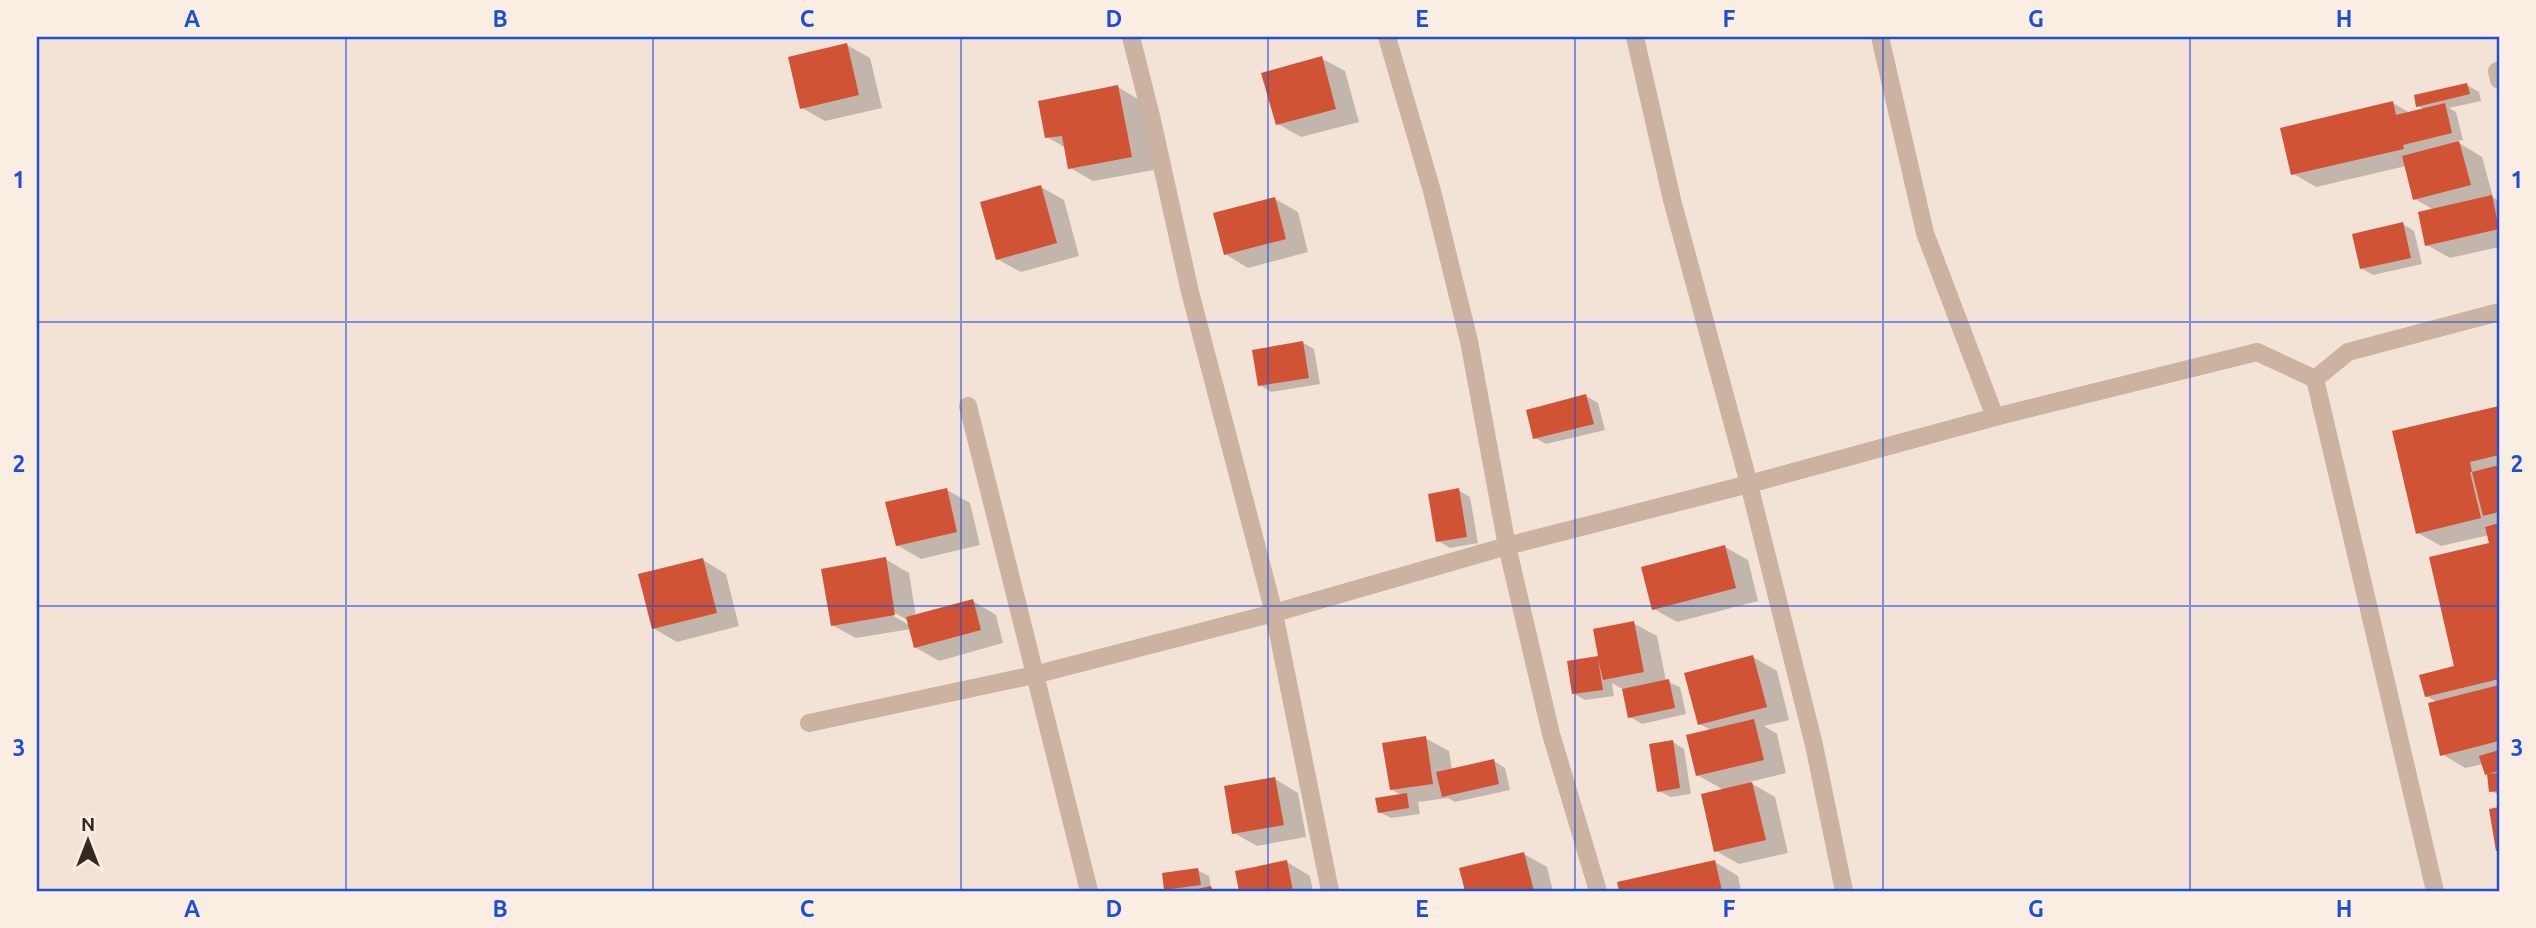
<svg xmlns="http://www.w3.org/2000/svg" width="2536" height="928" font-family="Ubuntu,sans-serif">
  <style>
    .shadow { fill: #0003; fill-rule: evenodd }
    .building { fill: #d15335 }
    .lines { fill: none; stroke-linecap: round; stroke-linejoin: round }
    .minor { stroke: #ccb2a1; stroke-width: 18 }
    .grid { fill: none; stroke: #1d4ed8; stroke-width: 2; stroke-opacity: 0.55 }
    .neatline { fill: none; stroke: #1d4ed8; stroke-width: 2.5 }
    .grid-label { font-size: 23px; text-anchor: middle; font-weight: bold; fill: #1d4ed8 }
  </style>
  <rect width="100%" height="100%" fill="#f3e3d6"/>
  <g class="shadow">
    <path d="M847,45L870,58L882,108L825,121L802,108Z"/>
    <path d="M1321,58L1345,71L1359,122L1301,137L1278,124Z"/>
    <path d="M2467,85L2479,92L2481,101L2449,108L2456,112L2463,140L2456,141L2482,157L2493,197L2499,201V247L2450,258L2427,245L2434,210L2415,199L2406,166L2316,187L2292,173L2393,103L2410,113L2425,110L2418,106Z"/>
    <path d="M1118,87L1141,101L1154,170L1093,181L1070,168L1066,148L1047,137Z"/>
    <path d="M1041,187L1064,200L1079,256L1021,272L997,259Z"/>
    <path d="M1275,199L1298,212L1308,252L1248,268L1225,254Z"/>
    <path d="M2403,224L2414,231L2422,264L2373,275L2361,268Z"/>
    <path d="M1302,342L1314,349L1320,384L1271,392L1260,385Z"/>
    <path d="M1586,396L1598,403L1605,430L1546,444L1535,438Z"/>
    <path d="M2499,407V795L2491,791L2489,776L2483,764L2465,768L2442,754L2437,702L2426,696L2454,668L2491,544L2489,535L2441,546L2418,533L2394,432Z"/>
    <path d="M947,490L970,503L980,545L921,559L897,545Z"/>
    <path d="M1458,490L1470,497L1478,543L1450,548L1438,541Z"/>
    <path d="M1725,547L1748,560L1758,601L1677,622L1654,609Z"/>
    <path d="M885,559L909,573L916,617L973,601L996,615L1003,643L939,661L915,647L911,629L856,638L832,625ZM888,609L909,621V625L887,612Z"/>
    <path d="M703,560L726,574L739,626L677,642L653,628Z"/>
    <path d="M1633,623L1657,636L1666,681L1680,687L1686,714L1642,724L1630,717L1624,690L1612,683L1614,696L1585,700L1573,693L1597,658Z"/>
    <path d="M1753,657L1777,671L1789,720L1764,726L1777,734L1786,773L1749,782L1775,797L1788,853L1739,864L1716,851L1724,790L1697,775L1711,730L1699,724Z"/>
    <path d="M1425,738L1449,751L1452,770L1494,761L1505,768L1510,790L1455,802L1448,798L1418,802L1420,814L1391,818L1379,812L1402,796L1391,789Z"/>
    <path d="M1673,742L1684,749L1691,794L1671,797L1659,791Z"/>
    <path d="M1275,779L1298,793L1306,837L1257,846L1234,833Z"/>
    <path d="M1524,854L1547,867L1553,891H1466L1461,869Z"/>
    <path d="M1287,862L1310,876L1313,891H1241L1237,872Z"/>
    <path d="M1715,862L1738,876L1741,891H1621L1619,883Z"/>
    <path d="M1197,870L1209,876L1211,888L1217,891H1169L1166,889Z"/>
  </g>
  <g class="building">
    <path d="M847,43L859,95L800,109L788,57Z"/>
    <path d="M1322,56L1336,109L1276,125L1261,73Z"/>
    <path d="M2467,83L2470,94L2416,107L2414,95Z"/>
    <path d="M1118,85L1132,157L1068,169L1062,136L1045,138L1038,101Z"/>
    <path d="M2393,101L2396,115L2445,103L2452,133L2403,145L2404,149L2291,175L2280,128Z"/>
    <path d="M2459,141L2471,185L2413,200L2402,156Z"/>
    <path d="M1041,185L1057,243L996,260L980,202Z"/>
    <path d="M2492,195L2499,229L2425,246L2418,212Z"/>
    <path d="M1275,197L1286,239L1224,255L1213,213Z"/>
    <path d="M2403,222L2411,258L2360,269L2352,234Z"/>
    <path d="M1303,341L1309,378L1258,386L1252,350Z"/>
    <path d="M1586,394L1594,424L1533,439L1526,410Z"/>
    <path d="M2499,406V455L2470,462L2472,472H2470L2481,518L2416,534L2392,431Z"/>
    <path d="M2499,465V512L2483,516L2472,472Z"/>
    <path d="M947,488L957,532L896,546L885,502Z"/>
    <path d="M1459,488L1467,537L1436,542L1428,494Z"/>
    <path d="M2499,523V679L2425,697L2419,675L2454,666L2429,557L2489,543L2485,527Z"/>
    <path d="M1725,545L1736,588L1652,610L1641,567Z"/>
    <path d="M886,557L895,615L831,626L821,569Z"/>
    <path d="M703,558L717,613L652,629L638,574Z"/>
    <path d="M973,599L981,630L914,648L906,617Z"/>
    <path d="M1634,621L1644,672L1603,680L1598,659L1603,690L1572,694L1567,661L1598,656L1593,629Z"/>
    <path d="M1753,655L1767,707L1698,725L1684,673Z"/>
    <path d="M1669,679L1675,708L1628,718L1622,689Z"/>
    <path d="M2499,685V741L2440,756L2428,703Z"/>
    <path d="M1754,719L1764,760L1696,776L1686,735Z"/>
    <path d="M1426,736L1433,784L1390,790L1382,743Z"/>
    <path d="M1673,740L1680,788L1657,792L1649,744Z"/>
    <path d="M2499,750V771L2485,775L2479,756Z"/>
    <path d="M1494,759L1499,784L1442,797L1436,772Z"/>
    <path d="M2499,773V791L2489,792L2487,774Z"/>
    <path d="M1275,777L1284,825L1232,834L1224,786Z"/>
    <path d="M1752,782L1766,840L1714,852L1701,794Z"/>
    <path d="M1407,793L1409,808L1378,813L1375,798Z"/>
    <path d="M2499,807V851H2496L2489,809Z"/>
    <path d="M1524,852L1534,891H1465L1459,868Z"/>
    <path d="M1287,860L1293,891H1239L1235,871Z"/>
    <path d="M1715,860L1722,891H1619L1617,882Z"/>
    <path d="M1198,868L1201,885L1164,890L1162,873Z"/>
    <path d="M1211,886L1213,891H1193V890Z"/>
  </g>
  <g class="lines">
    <g class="minor">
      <path d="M1131,37L1151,116L1190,292L1274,613L1330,891"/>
      <path d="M1387,37L1432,191L1469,341L1507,546L1551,734L1598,891"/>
      <path d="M1635,37L1672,200L1749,484L1814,745L1844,891"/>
      <path d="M1880,37L1925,233L1995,417"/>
      <path d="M2497,71L2499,80"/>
      <path d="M2315,379L2435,891"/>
      <path d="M2315,379L2348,352L2499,312"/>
      <path d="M968,406L1089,891"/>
      <path d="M809,723L1034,675L1274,613L1507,546L1749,484L1995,417L2257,352L2315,379"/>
    </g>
  </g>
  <path class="grid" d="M346,37V891M653,37V891M961,37V891M1268,37V891M1575,37V891M1883,37V891M2190,37V891M37,322H2499M37,606H2499"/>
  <rect width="2536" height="928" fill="none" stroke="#faeee2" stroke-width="77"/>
  <g transform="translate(88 841)" stroke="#faeee2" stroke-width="5" paint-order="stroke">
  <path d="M0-5L12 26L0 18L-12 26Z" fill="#352924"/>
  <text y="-10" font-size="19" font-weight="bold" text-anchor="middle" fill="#352924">N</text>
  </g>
  <rect x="38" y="38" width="2460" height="852" class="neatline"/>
  <g class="grid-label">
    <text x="192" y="27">A</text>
    <text x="500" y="27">B</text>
    <text x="807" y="27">C</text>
    <text x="1114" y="27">D</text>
    <text x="1422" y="27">E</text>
    <text x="1729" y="27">F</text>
    <text x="2036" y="27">G</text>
    <text x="2344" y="27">H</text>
    <text x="19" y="188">1</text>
    <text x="2517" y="188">1</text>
    <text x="19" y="472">2</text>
    <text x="2517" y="472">2</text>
    <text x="19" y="756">3</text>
    <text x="2517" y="756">3</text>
    <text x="192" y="917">A</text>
    <text x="500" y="917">B</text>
    <text x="807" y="917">C</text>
    <text x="1114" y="917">D</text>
    <text x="1422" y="917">E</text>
    <text x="1729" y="917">F</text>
    <text x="2036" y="917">G</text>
    <text x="2344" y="917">H</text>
  </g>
</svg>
